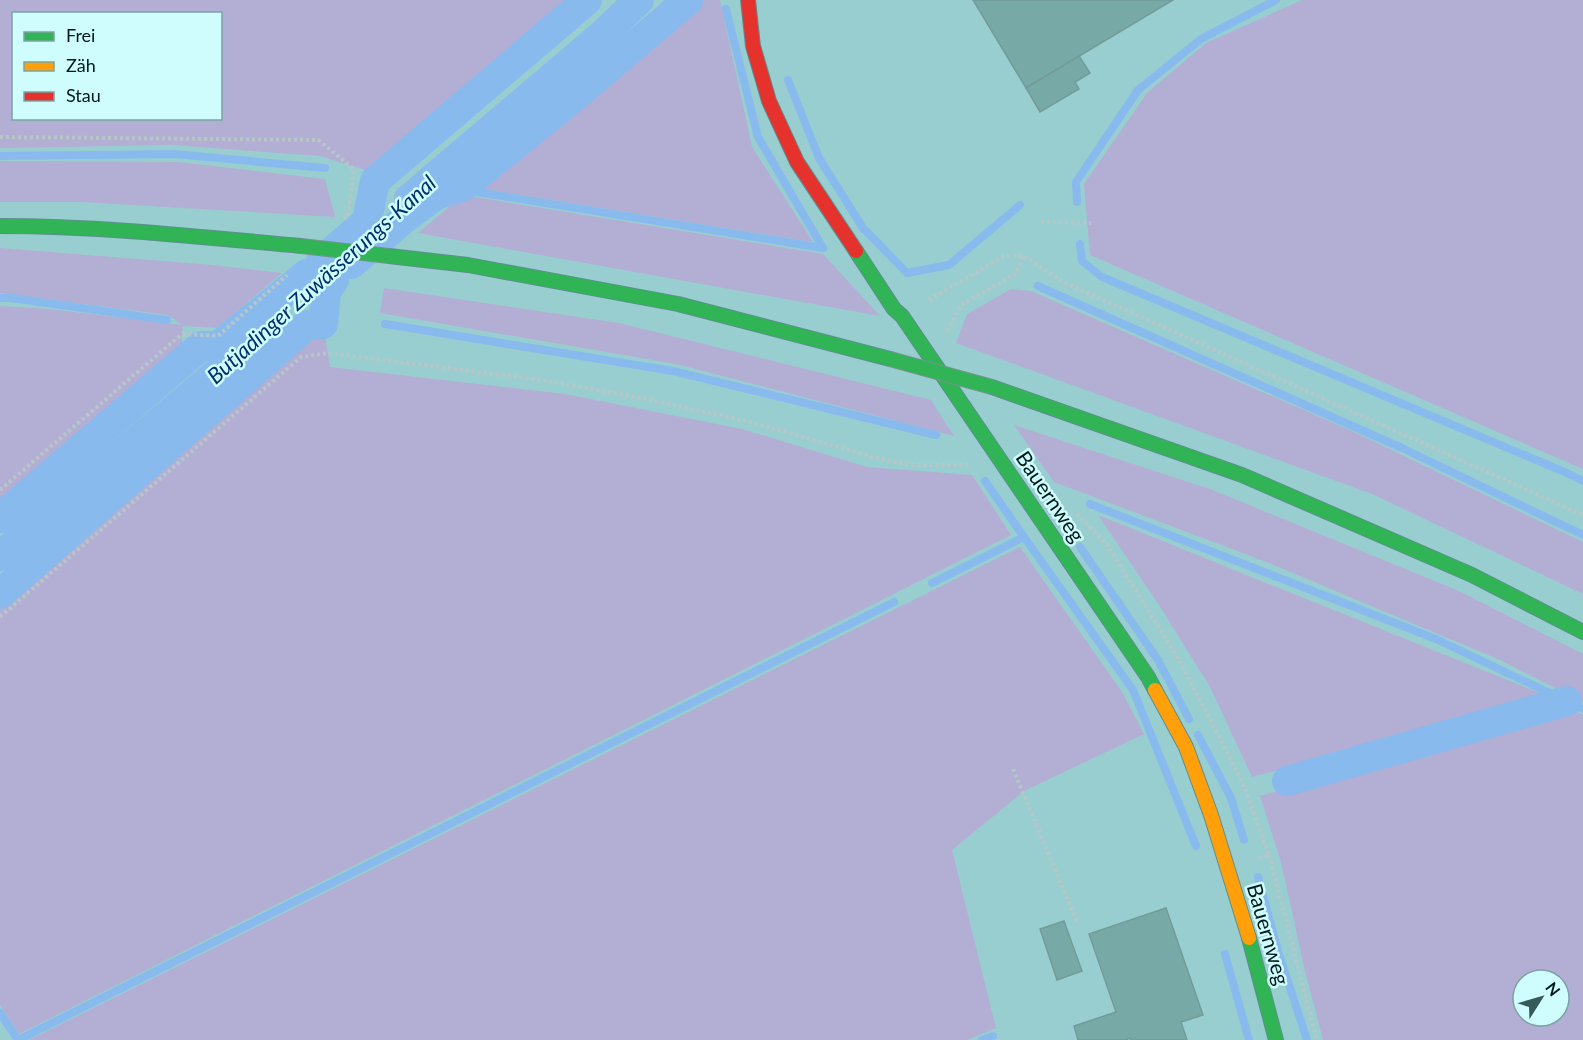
<svg xmlns="http://www.w3.org/2000/svg" width="1583" height="1040" font-family="Lato,sans-serif">
  <style>
    .green { fill: #b3aed4; fill-rule: evenodd }
    .lines { fill: none; stroke-linecap: round; stroke-linejoin: round }
    .stream { stroke: #88baee; stroke-width: 8 }
    .canal { stroke: #88baee; stroke-width: 30 }
    .building { fill: #77aaa6; stroke: #729c9a; stroke-width: 1.5 }
    .fast-casing { stroke: #5e8e90; stroke-width: 16 }
    .slow-casing { stroke: #5e8e90; stroke-width: 16 }
    .jam-casing { stroke: #5e8e90; stroke-width: 16 }
    .path { stroke: #b7c6c8; stroke-width: 4; stroke-dasharray: 3 3; stroke-linecap: butt }
    .fast { stroke: #30b455; stroke-width: 14 }
    .slow { stroke: #ff9f0a; stroke-width: 14 }
    .jam { stroke: #e5322d; stroke-width: 14 }
    .fast-bridge-casing { stroke: #75958e; stroke-width: 16; stroke-linecap: butt }
    .fast-bridge { stroke: #30b455; stroke-width: 14 }
    .labels { text-anchor: middle; dominant-baseline: central; stroke-width: 5; stroke-linejoin: round; paint-order: stroke }
    .street-label { font-size: 21px; fill: #001a1b; stroke: #cffcfd }
    .water-label { font-size: 22px; font-style: italic; fill: #012f6e; stroke: #cffcfd }
  </style>
  <rect width="100%" height="100%" fill="#99ced0"/>
  <g class="green">
    <path d="M0,0H587L375,181L371,172L320,156L171,145L0,148ZM14,14H220V118H14Z"/>
    <path d="M688,0H720L752,147L813,242L464,186L574,97Z"/>
    <path d="M1302,0H1583V469L1090,255L1084,184L1147,93L1206,43Z"/>
    <path d="M0,161L178,162L325,179L335,217L81,202H0Z"/>
    <path d="M463,195L823,254L880,316L418,233Z"/>
    <path d="M0,248L213,265L282,273L217,328L183,326L182,334V346H201L0,518V306L50,309L182,325L168,315L0,293Z"/>
    <path d="M384,288L619,323L931,400L954,436L676,364L380,313Z"/>
    <path d="M1011,289L1031,291L1354,432L1583,542V594L1372,494L956,343L967,314Z"/>
    <path d="M323,324L330,367L565,394L742,429L867,467L972,475L1011,535L19,1034L0,1005V594L307,325Z"/>
    <path d="M1014,425L1210,489L1459,591L1583,654V702L1500,660L1264,561L1054,482Z"/>
    <path d="M1098,515L1552,698L1252,777L1210,687L1159,605Z"/>
    <path d="M1020,547L1122,692L1144,734L1024,791L952,850L996,1028L967,1040H29Z"/>
    <path d="M1567,707L1583,715V1040H1323L1304,967L1281,862L1260,796ZM1523,980H1559V1016H1523Z"/>
  </g>
  <g class="lines">
    <g class="stream">
      <path d="M788,80L819,158L863,228L907,273L949,265L1020,205"/>
      <path d="M0,156L174,154L325,168"/>
      <path d="M477,192L823,248L758,137L726,9"/>
      <path d="M1077,202L1076,182L1138,90L1201,39L1276,0"/>
      <path d="M1080,244L1082,261L1102,277L1567,473L1583,481"/>
      <path d="M1038,286L1402,448L1583,535"/>
      <path d="M0,298H11L167,320"/>
      <path d="M385,324L673,371L936,435"/>
      <path d="M985,481L1024,537L1133,690L1196,846"/>
      <path d="M1090,504L1436,639L1583,709"/>
      <path d="M1080,547L1158,660L1189,719"/>
      <path d="M932,583L1024,537"/>
      <path d="M1198,735L1231,798L1244,840"/>
      <path d="M1258,877L1278,951L1307,1040"/>
      <path d="M1225,954L1249,1040"/>
      <path d="M0,1013L18,1040L894,602"/>
      <path d="M982,1040L993,1036"/>
    </g>
    <g class="canal">
      <path d="M409,199L602,35L639,0"/>
      <path d="M321,261L367,221L375,181L587,0"/>
      <path d="M351,264L405,218L436,195L464,186L574,97L688,0"/>
      <path d="M0,518L201,346H218L307,274L334,280L326,292L323,324L307,325L0,594"/>
      <path d="M0,556L273,326"/>
      <path d="M1287,781L1567,701"/>
    </g>
  </g>
  <g class="building">
    <path d="M973,0H1173L1026,88Z"/>
    <path d="M1079,56L1090,73L1075,82L1079,89L1040,112L1026,88Z"/>
    <path d="M1166,908L1203,1015L1181,1022L1187,1040H1131L1130,1038L1126,1040H1078L1074,1026L1116,1012L1089,934Z"/>
    <path d="M1064,921L1082,971L1057,980L1040,929Z"/>
  </g>
  <g class="lines">
    <g class="fast-casing">
      <g id="fast">
        <path d="M0,226C100,226 201,237 301,246"/>
        <path d="M856,251L894,309L902,316L1148,677L1155,690"/>
        <path d="M389,256L468,265L678,304L890,359"/>
        <path d="M992,387L1242,475L1472,575L1583,632"/>
        <path d="M1249,938L1276,1040"/>
      </g>
    </g>
    <g class="slow-casing">
      <path id="slow" d="M1155,690L1186,747L1211,815L1249,938"/>
    </g>
    <g class="jam-casing">
      <path id="jam" d="M748,0L753,46L769,101L797,162L856,251"/>
    </g>
    <g class="path">
      <path d="M0,137L318,140L354,169L348,216L344,219"/>
      <path d="M1041,222L1091,223"/>
      <path d="M929,300L1004,256L1023,255L1061,281L1583,515"/>
      <path d="M947,331L961,305L1017,273L1023,255"/>
      <path d="M0,490L182,334L218,336L287,275"/>
      <path d="M1077,514L1108,546L1179,660L1242,781L1269,855L1257,859"/>
      <path d="M0,617L301,357L329,353L542,380L647,399L750,422L881,459L910,465H968"/>
      <path d="M1013,769L1078,924"/>
      <path d="M1269,855L1317,1040"/>
    </g>
    <use href="#fast" class="fast"/>
    <use href="#slow" class="slow"/>
    <use href="#jam" class="jam"/>
    <g class="fast-bridge-casing">
      <g id="fast-bridge">
        <path d="M301,246L389,256"/>
        <path d="M890,359L992,387"/>
      </g>
    </g>
    <use href="#fast-bridge" class="fast-bridge"/>
  </g>
  <g class="labels">
    <g class="street-label">
      <text transform="translate(1051 496) rotate(56)">Bauernweg</text>
      <text transform="translate(1269 934) rotate(74)">Bauernweg</text>
    </g>
    <g class="water-label">
      <text transform="translate(321 279) rotate(-42)">Butjadinger Zuwässerungs-Kanal</text>
    </g>
  </g>
  <rect x="12" y="12" width="210" height="108" fill="#cffcfd" stroke="#7ca2a3" stroke-width="1.5"/>
  <rect x="24" y="32" width="30" height="9" fill="#30b455" stroke="#7ca2a3" stroke-width="1.5"/>
  <text x="66" y="42" font-size="18" fill="#001a1b">Frei</text>
  <rect x="24" y="62" width="30" height="9" fill="#ff9f0a" stroke="#7ca2a3" stroke-width="1.5"/>
  <text x="66" y="72" font-size="18" fill="#001a1b">Zäh</text>
  <rect x="24" y="92" width="30" height="9" fill="#e5322d" stroke="#7ca2a3" stroke-width="1.5"/>
  <text x="66" y="102" font-size="18" fill="#001a1b">Stau</text>
  <g transform="translate(1541 998) rotate(53)"><circle r="28" fill="#cffcfd" stroke="#7ca2a3" stroke-width="1.5"/>
  <path d="M0-4.5L10 22L0 15L-10 22Z" fill="#36595a"/>
  <text y="-9" font-size="16" font-weight="bold" text-anchor="middle" fill="#001a1b">N</text>
  </g>
</svg>
